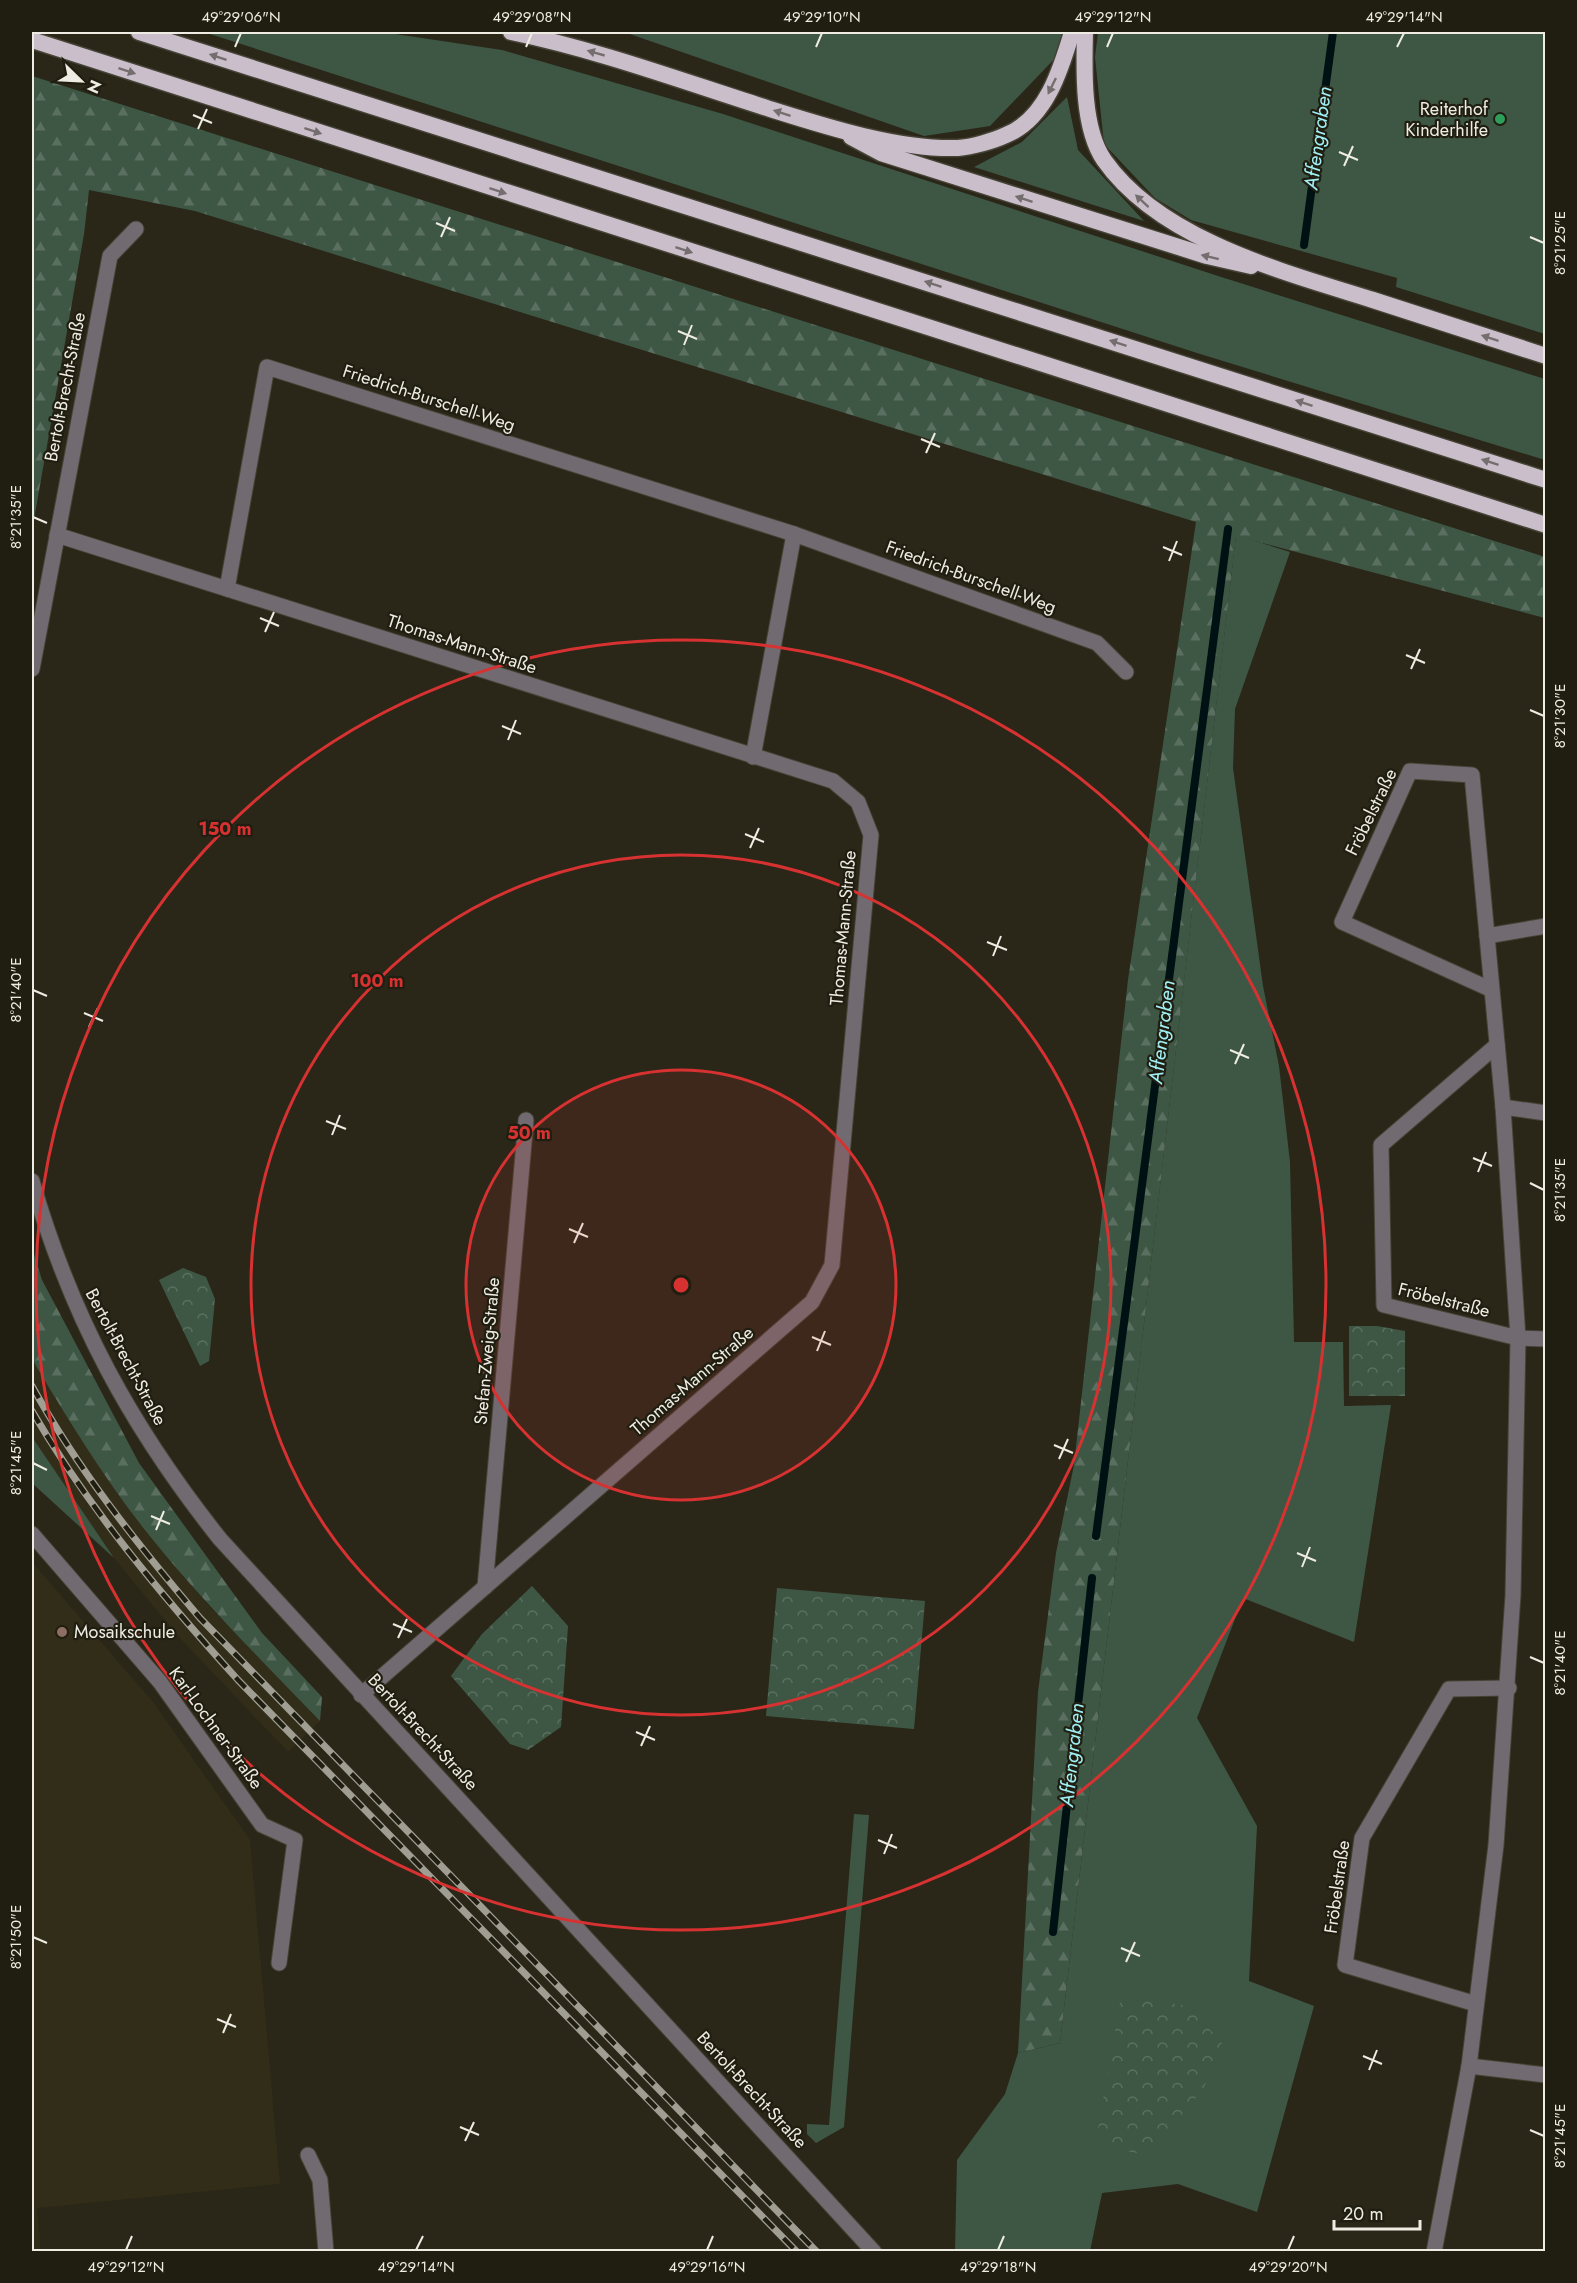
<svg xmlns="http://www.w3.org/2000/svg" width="1577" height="2283" font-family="Jost,sans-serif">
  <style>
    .built { fill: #312d18 }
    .grass { fill: #3e5745 }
    .forest { fill: url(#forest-firs) }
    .park { fill: url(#park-crowns) }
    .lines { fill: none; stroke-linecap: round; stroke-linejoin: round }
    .stream { stroke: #001113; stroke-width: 8 }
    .minor-casing { stroke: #454335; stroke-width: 17 }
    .trunk-casing { stroke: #454335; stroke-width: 19 }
    .minor { stroke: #716b71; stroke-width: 15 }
    .trunk { stroke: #cabecb; stroke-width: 16 }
    .rail-casing { stroke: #a09e93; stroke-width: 7 }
    .rail { stroke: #201e10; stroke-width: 4.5; stroke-dasharray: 14; stroke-linecap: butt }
    .oneway { fill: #756e6e }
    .ticks { fill: none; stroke: #eeece3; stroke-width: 2 }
    .ring { fill: none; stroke: #d73231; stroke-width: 3 }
    .leisure-dot { fill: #2e9e5b; stroke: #201e10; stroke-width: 2 }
    .education-dot { fill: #8d6e63; stroke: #201e10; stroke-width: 2 }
    .labels { text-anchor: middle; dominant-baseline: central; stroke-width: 4.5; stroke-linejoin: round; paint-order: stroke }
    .poi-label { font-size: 18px; fill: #eeece3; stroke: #201e10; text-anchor: end }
    .street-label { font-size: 18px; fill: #eeece3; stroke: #201e10 }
    .water-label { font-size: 20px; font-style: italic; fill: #a0f0f6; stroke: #201e10 }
    .centre { fill: #d73231; stroke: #201e10; stroke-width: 3 }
    .ring-label { font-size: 18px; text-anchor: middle; font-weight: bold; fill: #d73231; stroke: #201e10; stroke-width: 4.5; stroke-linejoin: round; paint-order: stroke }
    .neatline { fill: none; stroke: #eeece3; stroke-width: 2 }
    .ticks-label { font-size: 15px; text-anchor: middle; fill: #eeece3 }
  </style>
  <defs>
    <pattern id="forest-firs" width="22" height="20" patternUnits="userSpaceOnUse" patternTransform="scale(1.5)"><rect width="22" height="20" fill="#3e5745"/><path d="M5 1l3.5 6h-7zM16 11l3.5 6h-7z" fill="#5a6f60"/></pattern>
    <pattern id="park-crowns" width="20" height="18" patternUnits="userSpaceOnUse" patternTransform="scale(1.5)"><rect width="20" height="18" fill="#3e5745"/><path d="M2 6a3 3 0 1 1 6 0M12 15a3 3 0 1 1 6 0" fill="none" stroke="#5a6f60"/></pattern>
  </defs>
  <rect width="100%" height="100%" fill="#2a2719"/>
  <g class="built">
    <path d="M32,1357L80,1438L152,1539L211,1608L320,1721L288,1752L177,1635L114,1558L47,1462L32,1437Z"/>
    <path d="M32,1562L153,1702L250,1840L280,2184L37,2208L41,2252L32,2251Z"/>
  </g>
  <g class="grass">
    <path d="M204,32L395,34L502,50L723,114L1218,276L1545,379V460L1197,353Z"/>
    <path d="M624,32H1062L1060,53L990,126L924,136Z"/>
    <path d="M1098,32H1545V334L1396,287L1397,278L1191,220L1155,198L1104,144L1095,57Z"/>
    <path d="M1067,97L1078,150L1144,221L974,167L1022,142Z"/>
    <path d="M1236,535L1290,552L1235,709L1233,768L1263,986L1279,1066L1290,1162L1294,1342H1343L1344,1406L1391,1405L1354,1642L1243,1598L1197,1718L1257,1826L1249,1981L1314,2006L1257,2212L1178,2184L1102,2193L1090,2251L955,2252L957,2160L1005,2094L1018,2053L1060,2043Z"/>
    <path d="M32,1437L114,1558L32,1483Z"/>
    <path d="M854,1814L869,1815L844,2127L816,2143L807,2134V2124L829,2125Z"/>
  </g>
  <g class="forest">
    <path d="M32,76L1545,557V618L1236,536L1060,2043L1018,2053L1038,1692L1056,1553L1074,1465L1128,980L1196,522L195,211L89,190L84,234L32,531Z"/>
    <path d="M32,1248L42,1280L139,1463L262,1633L322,1697L320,1721C263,1662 205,1604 153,1540C109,1486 72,1426 36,1366L32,1357Z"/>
  </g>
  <g class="park">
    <path d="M183,1268L206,1277L215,1299L209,1361L200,1366L159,1280Z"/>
    <path d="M1349,1326H1377L1405,1331V1396H1349Z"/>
    <path d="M532,1586L568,1626L561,1727L528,1750L510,1744L451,1676L482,1634Z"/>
    <path d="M777,1588L925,1601L914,1729L766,1716Z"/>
    <path d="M1121,1996L1189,2006L1226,2048L1201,2092L1148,2155L1095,2146Z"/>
  </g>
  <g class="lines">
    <g class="stream">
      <path d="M1304,245L1333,32"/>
      <path d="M1096,1536L1228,529"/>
      <path d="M1053,1932L1092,1578"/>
    </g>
    <g class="minor-casing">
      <g id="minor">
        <path d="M57,535L833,781L858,802L871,835L832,1265L812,1302L361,1695"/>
        <path d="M227,589L267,367L794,534L1097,643L1126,672"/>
        <path d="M32,669L110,256L136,229"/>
        <path d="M753,757L794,534"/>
        <path d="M1487,936L1546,926"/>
        <path d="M1497,1045L1381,1145L1384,1305L1518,1338L1546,1339"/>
        <path d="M1503,1107L1546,1113"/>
        <path d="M32,1181C72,1319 131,1427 220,1539L874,2252"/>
        <path d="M32,1534L160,1682L262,1825L295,1840L279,1963"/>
        <path d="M485,1587L526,1120"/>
        <path d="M1476,2004L1345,1965L1362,1838L1449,1689L1509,1688"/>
        <path d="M1469,2066L1546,2075"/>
        <path d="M308,2155L320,2180L326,2252"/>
        <path d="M1434,2252L1469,2066L1496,1845L1513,1595L1518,1338L1503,1107L1472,775L1410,771L1342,922L1492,990"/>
      </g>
    </g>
    <g class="trunk-casing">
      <g id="trunk">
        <path d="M139,32L1546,480"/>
        <path d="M511,32C598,50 682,81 767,108C824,126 898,150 958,148C972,147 993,141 1006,135C1046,119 1061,69 1072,32"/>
        <path d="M1085,32C1084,69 1082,128 1104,160C1160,240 1284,272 1373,300C1430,319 1488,337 1546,356"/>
        <path d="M32,40L1546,525"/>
        <path d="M851,137L881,153L1207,256L1251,266"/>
      </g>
    </g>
    <use href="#minor" class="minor"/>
    <use href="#trunk" class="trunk"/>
    <g class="rail-casing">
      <g id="rail">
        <path d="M32,1386C78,1470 138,1545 200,1618L817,2252"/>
        <path d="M32,1411C89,1509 162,1596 238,1680L797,2252"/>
      </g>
    </g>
    <use href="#rail" class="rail"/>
  </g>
  <defs><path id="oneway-solid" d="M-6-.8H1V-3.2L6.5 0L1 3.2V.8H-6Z" transform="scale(1.5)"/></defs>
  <g class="oneway">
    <use href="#oneway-solid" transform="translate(596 53) rotate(-164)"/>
    <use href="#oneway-solid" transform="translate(218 57) rotate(-162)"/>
    <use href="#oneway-solid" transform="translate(127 71) rotate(18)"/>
    <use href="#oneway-solid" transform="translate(1052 86) rotate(116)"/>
    <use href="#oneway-solid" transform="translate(782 113) rotate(-162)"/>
    <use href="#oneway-solid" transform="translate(313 131) rotate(18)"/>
    <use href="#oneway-solid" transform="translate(498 191) rotate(18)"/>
    <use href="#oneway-solid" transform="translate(1024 199) rotate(-162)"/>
    <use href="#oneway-solid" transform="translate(1142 201) rotate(-137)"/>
    <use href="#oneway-solid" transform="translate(684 250) rotate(18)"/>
    <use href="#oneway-solid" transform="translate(1210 257) rotate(-166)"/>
    <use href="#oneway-solid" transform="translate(933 284) rotate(-162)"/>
    <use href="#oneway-solid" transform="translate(1490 338) rotate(-162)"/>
    <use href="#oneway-solid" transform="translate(1118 343) rotate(-162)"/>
    <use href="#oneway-solid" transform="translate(1304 403) rotate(-162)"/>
    <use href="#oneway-solid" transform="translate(1490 462) rotate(-162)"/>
  </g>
  <path class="ticks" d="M235,47L241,33M526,47L532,33M816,47L822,33M1107,47L1113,33M1397,47L1404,33M193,115L212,123M198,129L207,109M1339,152L1358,160M1344,166L1353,146M436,223L455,231M441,237L450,217M1530,237L1544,243M678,331L697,339M684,345L692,325M921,439L940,447M926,453L935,433M33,517L47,523M1163,547L1182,555M1169,561L1177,541M260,618L279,626M265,632L274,612M1406,655L1425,663M1411,669L1420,649M1530,710L1544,716M502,726L521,734M508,740L516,720M745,834L764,842M750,848L759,828M987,942L1007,950M993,956L1001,936M33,990L47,996M84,1013L103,1021M89,1027L98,1008M1230,1050L1249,1058M1235,1064L1244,1044M326,1121L346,1129M332,1135L340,1115M1473,1158L1492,1166M1478,1172L1486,1152M1530,1183L1544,1190M569,1229L588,1237M574,1243L583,1223M812,1337L831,1345M817,1351L825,1331M1054,1445L1073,1453M1059,1459L1068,1439M33,1463L47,1470M151,1516L170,1524M156,1530L164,1511M1297,1553L1316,1561M1302,1567L1310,1547M393,1624L412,1632M398,1638L407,1619M1530,1657L1544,1663M636,1732L655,1740M641,1746L650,1726M878,1840L897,1848M884,1854L892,1834M33,1937L47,1943M1121,1948L1140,1956M1126,1962L1135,1942M217,2019L236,2027M223,2033L231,2014M1363,2056L1382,2064M1369,2070L1377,2050M460,2127L479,2135M1530,2130L1544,2136M465,2141L474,2122M126,2250L132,2236M416,2250L423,2236M707,2250L713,2236M998,2250L1004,2236M1288,2250L1294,2236"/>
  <circle cx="681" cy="1285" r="215" fill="#d73231" fill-opacity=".12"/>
  <g class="ring">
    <circle cx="681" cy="1285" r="215"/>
    <circle cx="681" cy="1285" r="430"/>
    <circle cx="681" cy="1285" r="645"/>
  </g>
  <circle class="leisure-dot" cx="1500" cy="119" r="6"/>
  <circle class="education-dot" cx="62" cy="1632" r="6"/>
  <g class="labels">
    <g class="poi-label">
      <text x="1488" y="109">Reiterhof<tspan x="1488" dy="21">Kinderhilfe</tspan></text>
      <text x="74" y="1632" text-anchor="start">Mosaikschule</text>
    </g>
    <g class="street-label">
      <text transform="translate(65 387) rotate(-79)">Bertolt-Brecht-Straße</text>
      <text transform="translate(429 398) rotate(18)">Friedrich-Burschell-Weg</text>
      <text transform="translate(971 577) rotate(20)">Friedrich-Burschell-Weg</text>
      <text transform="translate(462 644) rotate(18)">Thomas-Mann-Straße</text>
      <text transform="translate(1371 812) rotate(-64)">Fröbelstraße</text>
      <text transform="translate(843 928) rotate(-85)">Thomas-Mann-Straße</text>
      <text transform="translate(1444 1300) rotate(14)">Fröbelstraße</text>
      <text transform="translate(487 1351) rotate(-85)">Stefan-Zweig-Straße</text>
      <text transform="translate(126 1357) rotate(62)">Bertolt-Brecht-Straße</text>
      <text transform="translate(692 1381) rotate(-41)">Thomas-Mann-Straße</text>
      <text transform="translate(216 1728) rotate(54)">Karl-Lochner-Straße</text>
      <text transform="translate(423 1732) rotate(47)">Bertolt-Brecht-Straße</text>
      <text transform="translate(1337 1887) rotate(-82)">Fröbelstraße</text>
      <text transform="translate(752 2090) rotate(47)">Bertolt-Brecht-Straße</text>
    </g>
    <g class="water-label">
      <text transform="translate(1318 138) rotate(-82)">Affengraben</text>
      <text transform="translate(1162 1032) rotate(-83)">Affengraben</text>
      <text transform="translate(1072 1755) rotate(-84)">Affengraben</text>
    </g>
  </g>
  <circle cx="681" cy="1285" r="9" class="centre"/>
  <g class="ring-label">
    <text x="225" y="835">150 m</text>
    <text x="377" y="987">100 m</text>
    <text x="529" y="1139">50 m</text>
  </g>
  <rect width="1577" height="2283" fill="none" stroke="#201e10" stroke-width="66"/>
  <g transform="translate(81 81) rotate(114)" stroke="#201e10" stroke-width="4.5" paint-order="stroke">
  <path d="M0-4.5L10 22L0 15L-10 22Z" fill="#eeece3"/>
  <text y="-9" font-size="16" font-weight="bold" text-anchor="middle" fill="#eeece3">N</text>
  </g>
  <path d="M1334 2220v9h86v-9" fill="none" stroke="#eeece3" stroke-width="3"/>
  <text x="1343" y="2220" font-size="18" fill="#eeece3" stroke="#201e10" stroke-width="4.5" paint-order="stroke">20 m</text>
  <rect x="33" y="33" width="1511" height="2217" class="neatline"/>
  <g class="ticks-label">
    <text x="241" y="22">49°29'06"N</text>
    <text x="532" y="22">49°29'08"N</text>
    <text x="822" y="22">49°29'10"N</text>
    <text x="1113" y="22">49°29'12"N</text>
    <text x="1404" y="22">49°29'14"N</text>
    <text transform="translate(1560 243) rotate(-90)" y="5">8°21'25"E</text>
    <text transform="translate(16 517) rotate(-90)" y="5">8°21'35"E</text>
    <text transform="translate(1560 716) rotate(-90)" y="5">8°21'30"E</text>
    <text transform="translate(16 990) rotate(-90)" y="5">8°21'40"E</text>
    <text transform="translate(1560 1190) rotate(-90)" y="5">8°21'35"E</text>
    <text transform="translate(16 1463) rotate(-90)" y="5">8°21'45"E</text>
    <text transform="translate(1560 1663) rotate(-90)" y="5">8°21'40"E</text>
    <text transform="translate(16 1937) rotate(-90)" y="5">8°21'50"E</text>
    <text transform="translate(1560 2136) rotate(-90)" y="5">8°21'45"E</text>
    <text x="126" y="2272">49°29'12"N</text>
    <text x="416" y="2272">49°29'14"N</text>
    <text x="707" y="2272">49°29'16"N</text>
    <text x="998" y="2272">49°29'18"N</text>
    <text x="1288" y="2272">49°29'20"N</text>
  </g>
</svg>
